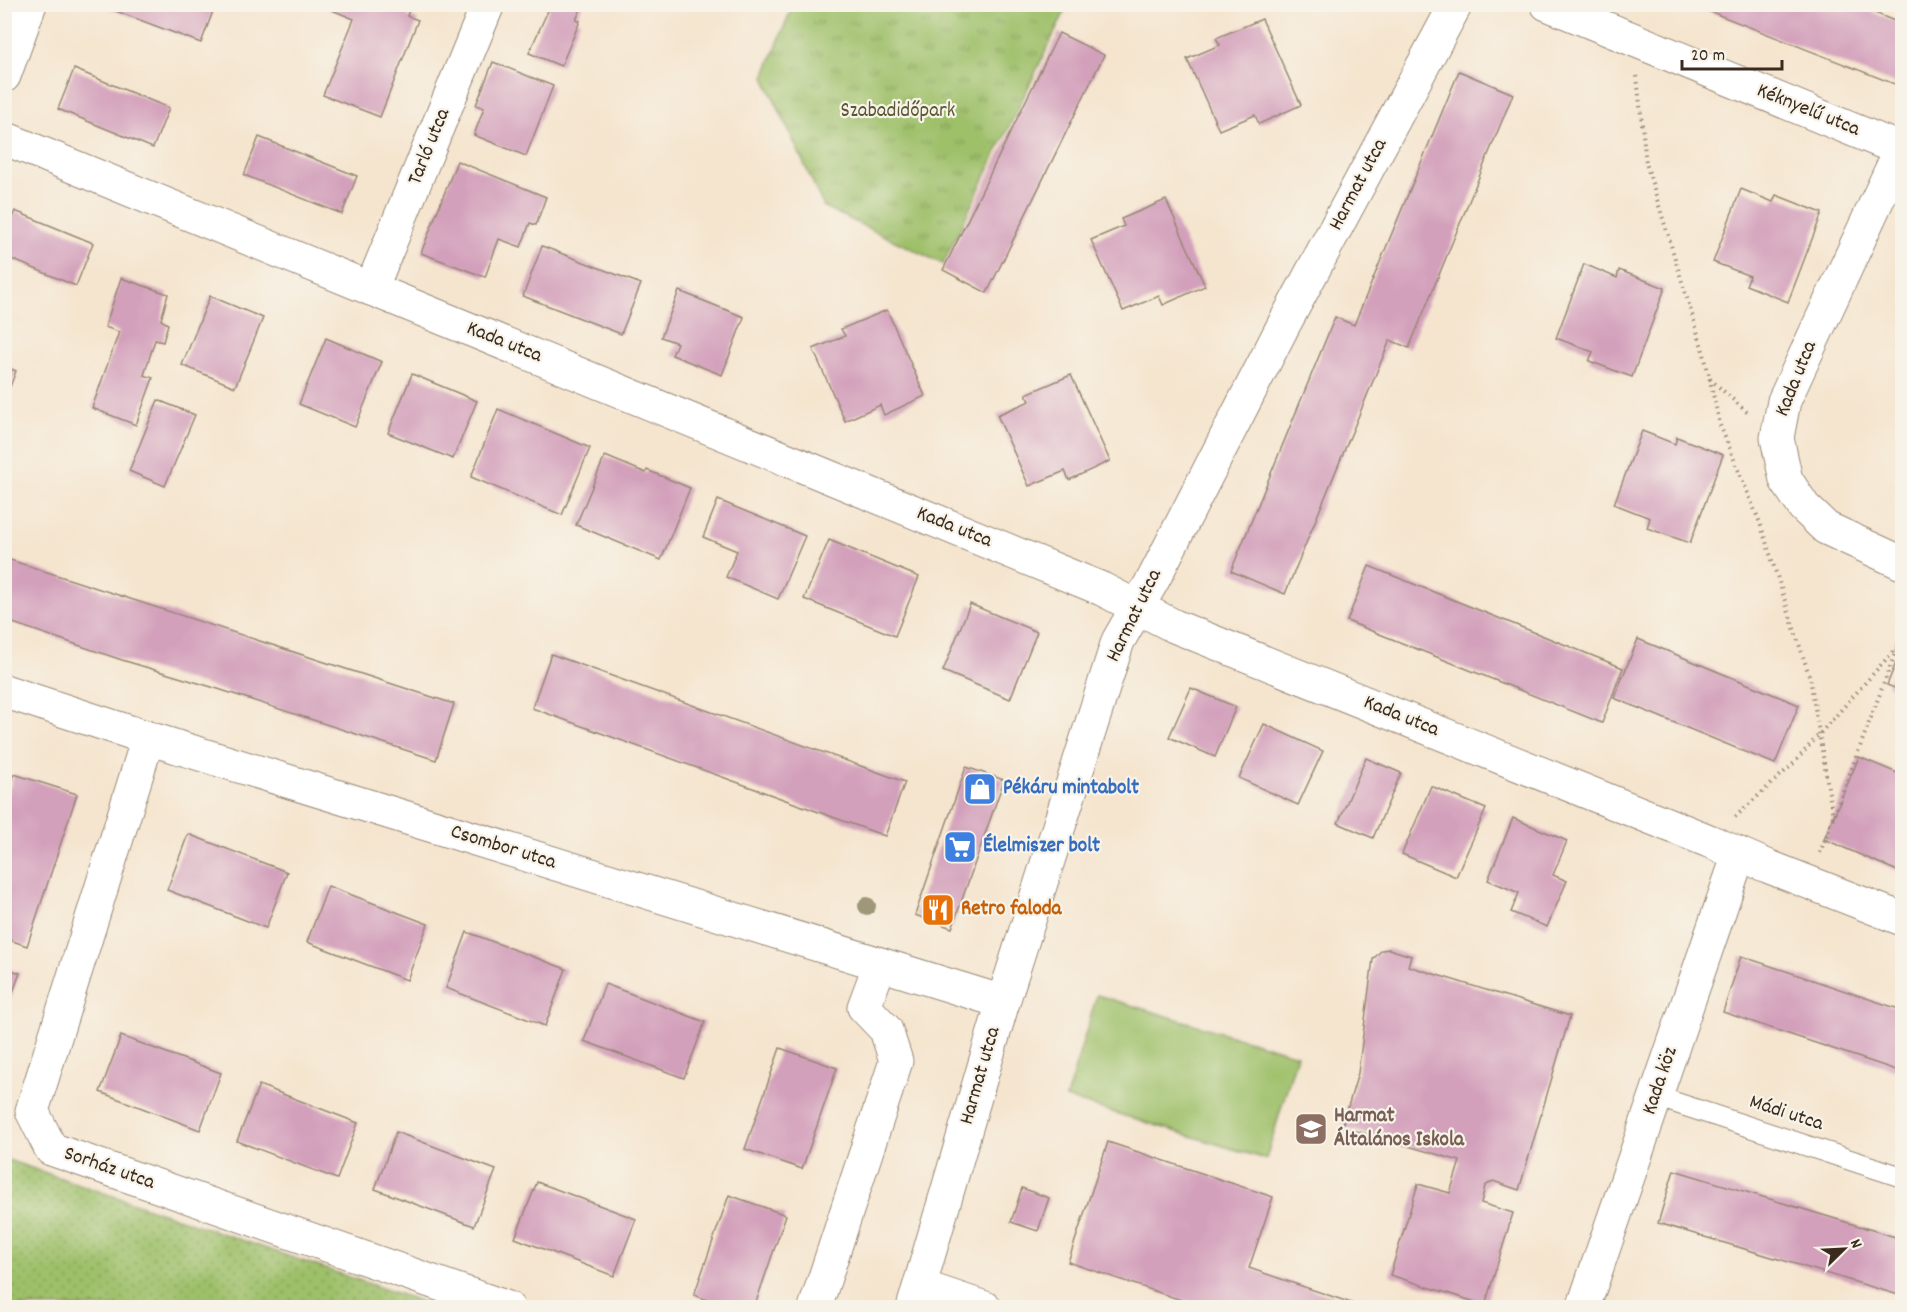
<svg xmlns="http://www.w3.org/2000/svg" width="1907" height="1312" font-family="Dekko,sans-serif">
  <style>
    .grass { fill: url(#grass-dots); stroke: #6c7544; stroke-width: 1.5 }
    .park { fill: url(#park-tufts); stroke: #6c7544; stroke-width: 1.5 }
    .garden { fill: #9ec069; stroke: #6c7544; stroke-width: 1.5 }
    .building { fill: #d3a0bb }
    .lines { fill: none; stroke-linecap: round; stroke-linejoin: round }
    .lane-casing { stroke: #988876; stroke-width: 22 }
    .street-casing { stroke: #988876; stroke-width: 35 }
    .secondary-casing { stroke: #988876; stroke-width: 35 }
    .path { stroke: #988876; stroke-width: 4; stroke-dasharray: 1.5 4.5; stroke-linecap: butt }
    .lane { stroke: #fff; stroke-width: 20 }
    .street { stroke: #fff; stroke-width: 33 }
    .secondary { stroke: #fff; stroke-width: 33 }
    .tree { fill: #9f977a }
    .labels { text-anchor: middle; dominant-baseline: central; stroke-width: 4.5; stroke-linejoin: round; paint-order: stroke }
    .street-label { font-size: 21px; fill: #3b2a1e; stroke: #f7f3e8 }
    .park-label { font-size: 21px; fill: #595734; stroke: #f7f3e8 }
    .shop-label { font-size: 21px; font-weight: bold; fill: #366cbe; stroke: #f7f3e8; text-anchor: start }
    .food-label { font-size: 21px; font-weight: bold; fill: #c56008; stroke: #f7f3e8; text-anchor: start }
    .education-label { font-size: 21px; font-weight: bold; fill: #785e54; stroke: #f7f3e8; text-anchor: start }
  </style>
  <defs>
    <pattern id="grass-dots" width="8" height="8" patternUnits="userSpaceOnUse" patternTransform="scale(1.5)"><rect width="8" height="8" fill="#9ec069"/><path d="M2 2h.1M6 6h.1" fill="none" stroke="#829c56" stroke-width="1.8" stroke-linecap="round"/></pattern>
    <pattern id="park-tufts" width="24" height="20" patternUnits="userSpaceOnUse" patternTransform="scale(1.5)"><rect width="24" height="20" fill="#9ec069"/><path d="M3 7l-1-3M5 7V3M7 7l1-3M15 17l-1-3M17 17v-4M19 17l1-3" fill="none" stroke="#829c56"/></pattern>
  </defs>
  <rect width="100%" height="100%" fill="#f7f3e8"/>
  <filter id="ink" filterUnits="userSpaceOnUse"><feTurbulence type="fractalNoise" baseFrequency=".0167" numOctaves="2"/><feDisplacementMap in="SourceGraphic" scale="12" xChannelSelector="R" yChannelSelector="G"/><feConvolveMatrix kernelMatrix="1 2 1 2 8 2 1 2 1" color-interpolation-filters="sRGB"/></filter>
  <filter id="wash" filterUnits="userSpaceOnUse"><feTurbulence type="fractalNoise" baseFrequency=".008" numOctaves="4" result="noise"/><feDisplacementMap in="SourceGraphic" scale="24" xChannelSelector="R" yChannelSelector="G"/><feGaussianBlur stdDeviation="1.35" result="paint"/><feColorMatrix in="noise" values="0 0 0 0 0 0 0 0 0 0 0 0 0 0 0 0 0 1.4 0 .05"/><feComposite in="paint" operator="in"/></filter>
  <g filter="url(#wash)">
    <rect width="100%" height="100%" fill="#f5e5cf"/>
    <path class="grass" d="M5,1159L437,1307H5Z"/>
    <path class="park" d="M793,5H1068L943,264L824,207L764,77Z"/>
    <path class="garden" d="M1097,995L1297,1055L1266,1159L1066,1098Z"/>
    <g id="blocks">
      <g class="building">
        <path d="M210,4L215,6L201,43L100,5Z"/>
        <path d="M328,4H411L407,16L418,20L380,117L323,95L354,19L327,8Z"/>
        <path d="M541,4H583L576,20L580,21L561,66L529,53L549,8Z"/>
        <path d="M1691,4H1853L1902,24V87Z"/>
        <path d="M1262,19L1301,105L1259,124L1255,115L1219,130L1187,59L1220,45L1216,38Z"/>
        <path d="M1059,33L1104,55L987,293L943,270Z"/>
        <path d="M493,62L553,86L526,156L474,135L484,108L476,105Z"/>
        <path d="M74,69L169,108L153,148L58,109Z"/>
        <path d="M1459,71L1513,94L1409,348L1390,340L1285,594L1231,571L1335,317L1354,325Z"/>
        <path d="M259,137L357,176L342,214L244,175Z"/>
        <path d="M457,161L546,197L536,225L530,223L521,247L499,239L485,277L421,253Z"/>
        <path d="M1741,189L1773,202L1776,195L1822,213L1788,302L1746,285L1750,276L1713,262Z"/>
        <path d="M1166,200L1205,286L1163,305L1159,296L1123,311L1091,240L1124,226L1121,219Z"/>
        <path d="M15,211L93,243L76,286L4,256V237Z"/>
        <path d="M542,246L641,284L621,334L523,296Z"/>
        <path d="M1584,264L1617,278L1619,270L1665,288L1632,377L1589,361L1593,352L1556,338Z"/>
        <path d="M121,278L168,294L161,320L168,324L163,342L155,340L144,375L153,378L136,425L92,408L119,332L105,327Z"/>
        <path d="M679,291L744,317L722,375L672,355L677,343L661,337Z"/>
        <path d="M210,296L263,318L235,387L182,365Z"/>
        <path d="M887,310L925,396L884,415L880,405L845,421L813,349L845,336L841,329Z"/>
        <path d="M326,338L382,362L355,427L299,404Z"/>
        <path d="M4,366L16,371L5,400H4Z"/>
        <path d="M412,374L477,401L453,459L388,433Z"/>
        <path d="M1071,375L1110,461L1069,480L1065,471L1029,486L997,415L1030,401L1026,394Z"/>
        <path d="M158,400L195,415L165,486L129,471Z"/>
        <path d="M498,409L590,448L562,515L471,477Z"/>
        <path d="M1642,431L1675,444L1677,437L1723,455L1690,543L1647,528L1650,518L1614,504Z"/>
        <path d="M605,456L646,473L647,470L690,488L661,560L576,525Z"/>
        <path d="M718,500L805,536L778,599L726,577L737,551L703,537Z"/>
        <path d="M829,540L919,577L895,636L804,599Z"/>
        <path d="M4,558L454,704L436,760L215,688L122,660L4,620Z"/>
        <path d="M1369,566L1623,668L1602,723L1347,621Z"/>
        <path d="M970,604L1037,632L1010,699L943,671Z"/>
        <path d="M1638,639L1799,705L1775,764L1614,698Z"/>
        <path d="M1902,648V691L1887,685Z"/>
        <path d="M551,654L905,782L885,836L532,708Z"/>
        <path d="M1191,688L1236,707L1215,757L1169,737Z"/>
        <path d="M1264,724L1323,751L1298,805L1239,778Z"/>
        <path d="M1859,757L1902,775V873L1824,839Z"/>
        <path d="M1366,758L1401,773L1373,838L1338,823Z"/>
        <path d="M966,767L1004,780L952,928L915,915Z"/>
        <path d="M14,774L77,794L27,946L4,938V804Z"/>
        <path d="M1431,786L1486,809L1456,877L1402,854Z"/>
        <path d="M1513,818L1567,841L1553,875L1567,881L1547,927L1511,912L1519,893L1488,880Z"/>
        <path d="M188,834L287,872L266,928L167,890Z"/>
        <path d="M328,886L428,924L407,980L307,942Z"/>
        <path d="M467,932L566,969L545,1026L446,988Z"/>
        <path d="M1389,949L1411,956L1408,966L1570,1016L1519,1190L1493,1181L1485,1186L1481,1203L1513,1213L1485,1305L1390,1275L1418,1184L1450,1193L1460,1161L1342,1127L1358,1073L1373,959L1382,950Z"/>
        <path d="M1741,956L1902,1010V1072L1723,1012Z"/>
        <path d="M4,967L20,973L5,1014H4Z"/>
        <path d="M605,984L705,1022L684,1078L584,1041Z"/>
        <path d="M121,1036L221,1073L200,1130L100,1092Z"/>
        <path d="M780,1048L837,1068L802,1169L745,1149Z"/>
        <path d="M259,1085L358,1123L337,1179L237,1141Z"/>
        <path d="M396,1132L496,1170L474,1226L375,1189Z"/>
        <path d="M1108,1142L1273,1197L1249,1268L1366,1308H1205L1068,1262Z"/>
        <path d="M1674,1170L1902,1239V1296L1658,1223Z"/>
        <path d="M537,1182L636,1219L614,1276L515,1238Z"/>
        <path d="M1022,1188L1049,1198L1038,1231L1011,1222Z"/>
        <path d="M729,1195L786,1215L754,1308H730L694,1295Z"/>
      </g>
    </g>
  </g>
  <g filter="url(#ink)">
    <use href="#blocks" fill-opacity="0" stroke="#988876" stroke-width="1.5"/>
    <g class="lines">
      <g class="lane-casing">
        <path id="lane" d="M1655,1096L1902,1177"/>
      </g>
      <g class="street-casing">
        <g id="street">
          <path d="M1547,4L1902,150"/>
          <path d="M4,76L30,4"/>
          <path d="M1901,149L1784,401L1777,438L1786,480L1804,507L1826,528L1902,563"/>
          <path d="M371,289L488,4"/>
          <path d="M4,691L148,738L1003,1002"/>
          <path d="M148,738L32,1111L51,1149L508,1308"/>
          <path d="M920,1286L985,1308"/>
          <path d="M815,1308L896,1061L886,1030L864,1007L880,964"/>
          <path d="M1583,1308L1739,854"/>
        </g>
      </g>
      <g class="secondary-casing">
        <g id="secondary">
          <path d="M4,138L1102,589L1174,626L1709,841L1767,866L1902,919"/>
          <path d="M913,1308L1003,1002L1118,641L1154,578L1282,328L1456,4"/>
        </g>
      </g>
      <g class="path">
        <path d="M1637,76L1646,163L1704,354L1720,425L1760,523L1810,678L1833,817"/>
        <path d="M1710,379L1747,412"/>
        <path d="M1735,817L1792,765L1898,646"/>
        <path d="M1820,853L1902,635"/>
      </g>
      <use href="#lane" class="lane"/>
      <use href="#street" class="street"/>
      <use href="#secondary" class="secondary"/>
    </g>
    <circle class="tree" cx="867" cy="906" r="9"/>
  </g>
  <defs>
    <g id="shop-square" transform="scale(1.725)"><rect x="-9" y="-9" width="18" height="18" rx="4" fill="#3f7fe0" stroke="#f7f3e8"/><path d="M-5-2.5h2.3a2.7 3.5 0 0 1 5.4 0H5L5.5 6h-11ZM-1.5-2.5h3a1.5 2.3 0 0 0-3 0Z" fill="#fff"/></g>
    <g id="supermarket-square" transform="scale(1.725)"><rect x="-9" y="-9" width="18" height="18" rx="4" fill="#3f7fe0" stroke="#f7f3e8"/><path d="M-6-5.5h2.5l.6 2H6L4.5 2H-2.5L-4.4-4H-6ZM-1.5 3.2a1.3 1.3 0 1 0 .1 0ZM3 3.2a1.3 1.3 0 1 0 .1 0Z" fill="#fff"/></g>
    <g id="restaurant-square" transform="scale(1.725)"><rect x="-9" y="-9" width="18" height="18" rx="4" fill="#e8710a" stroke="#f7f3e8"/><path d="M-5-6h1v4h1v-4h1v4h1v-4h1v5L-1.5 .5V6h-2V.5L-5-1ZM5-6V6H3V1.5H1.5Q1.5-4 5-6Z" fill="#fff"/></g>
    <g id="school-square" transform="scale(1.725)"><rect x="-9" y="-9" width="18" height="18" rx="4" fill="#8d6e63" stroke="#f7f3e8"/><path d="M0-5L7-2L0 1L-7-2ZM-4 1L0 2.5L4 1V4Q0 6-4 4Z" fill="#fff"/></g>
  </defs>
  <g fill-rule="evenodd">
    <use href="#shop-square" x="980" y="789"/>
    <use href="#supermarket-square" x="960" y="847"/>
    <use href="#restaurant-square" x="938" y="910"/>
    <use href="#school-square" x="1311" y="1129"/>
  </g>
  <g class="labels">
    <g class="street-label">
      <text transform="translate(1808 111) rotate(22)">Kéknyelű utca</text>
      <text transform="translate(430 147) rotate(-68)">Tarló utca</text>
      <text transform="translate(1359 185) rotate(-62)">Harmat utca</text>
      <text transform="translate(504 343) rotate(22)">Kada utca</text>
      <text transform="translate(1797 379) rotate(-68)">Kada utca</text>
      <text transform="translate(954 528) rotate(22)">Kada utca</text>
      <text transform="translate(1135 616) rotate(-64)">Harmat utca</text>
      <text transform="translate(1401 717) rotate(22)">Kada utca</text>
      <text transform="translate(503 848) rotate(17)">Csombor utca</text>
      <text transform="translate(981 1076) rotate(-74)">Harmat utca</text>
      <text transform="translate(1661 1081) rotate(-71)">Kada köz</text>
      <text transform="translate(1786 1114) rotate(18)">Mádi utca</text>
      <text transform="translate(109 1169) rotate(19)">Sorház utca</text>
    </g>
    <g class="park-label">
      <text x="898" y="112">Szabadidőpark</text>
    </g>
    <g class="shop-label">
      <text x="1003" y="789">Pékáru mintabolt</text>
      <text x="983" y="847">Élelmiszer bolt</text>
    </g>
    <g class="food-label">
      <text x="961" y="910">Retro faloda</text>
    </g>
    <g class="education-label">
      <text x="1334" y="1117">Harmat<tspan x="1334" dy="24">Általános Iskola</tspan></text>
    </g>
  </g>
  <rect width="1907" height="1312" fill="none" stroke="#f7f3e8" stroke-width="24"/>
  <g transform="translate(1844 1249) rotate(66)" stroke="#f7f3e8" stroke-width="4.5" paint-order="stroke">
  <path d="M0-4.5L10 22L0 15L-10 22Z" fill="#3b2a1e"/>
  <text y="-9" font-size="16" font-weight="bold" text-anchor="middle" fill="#3b2a1e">N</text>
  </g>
  <path d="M1682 60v9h100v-9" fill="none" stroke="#3b2a1e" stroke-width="3"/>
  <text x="1691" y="60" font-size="18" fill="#3b2a1e" stroke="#f7f3e8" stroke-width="4.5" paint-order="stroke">20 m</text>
</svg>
